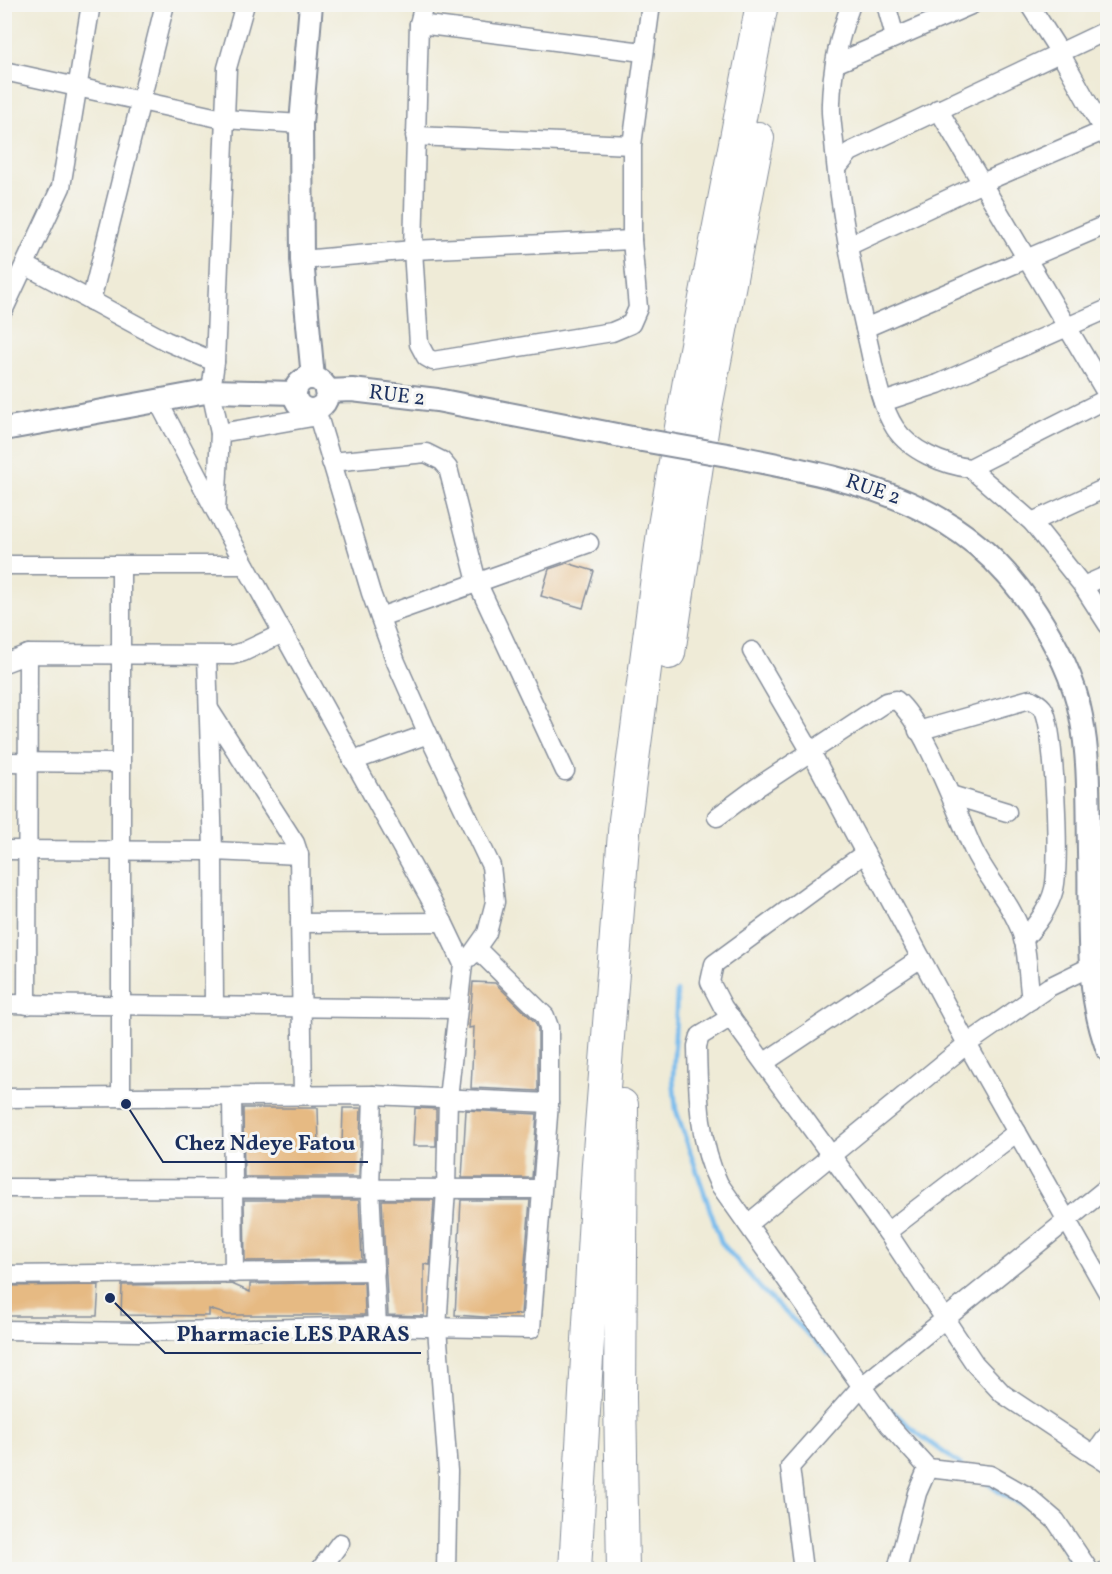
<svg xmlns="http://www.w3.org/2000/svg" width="1112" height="1574" font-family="Vollkorn,serif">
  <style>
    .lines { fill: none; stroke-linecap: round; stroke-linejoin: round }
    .stream { stroke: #77bbed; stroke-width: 4.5 }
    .building { fill: #e6ba83 }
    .minor-casing { stroke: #858d9a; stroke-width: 21 }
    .tertiary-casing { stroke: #858d9a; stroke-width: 26 }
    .motorway-casing { stroke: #858d9a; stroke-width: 34 }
    .minor { stroke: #fff; stroke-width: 18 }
    .tertiary { stroke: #fff; stroke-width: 22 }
    .motorway { stroke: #fff; stroke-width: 32 }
    .tertiary-bridge-casing { stroke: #858d9a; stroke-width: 26; stroke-linecap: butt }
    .tertiary-bridge { stroke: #fff; stroke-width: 22 }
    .labels { text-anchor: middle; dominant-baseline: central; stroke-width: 6; stroke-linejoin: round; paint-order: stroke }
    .street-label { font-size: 21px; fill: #1b2f5e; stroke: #f6f6f2 }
    .leader { fill: none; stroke: #1b2f5e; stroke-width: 2 }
    .callout-dot { fill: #1b2f5e; stroke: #f6f6f2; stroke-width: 2 }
    .callout-label { font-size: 22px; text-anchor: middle; font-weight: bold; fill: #1b2f5e; stroke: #f6f6f2; stroke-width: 6; stroke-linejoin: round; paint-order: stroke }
  </style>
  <rect width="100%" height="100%" fill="#f6f6f2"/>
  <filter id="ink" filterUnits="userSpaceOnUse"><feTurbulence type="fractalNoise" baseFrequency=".0167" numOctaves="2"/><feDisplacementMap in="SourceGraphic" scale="12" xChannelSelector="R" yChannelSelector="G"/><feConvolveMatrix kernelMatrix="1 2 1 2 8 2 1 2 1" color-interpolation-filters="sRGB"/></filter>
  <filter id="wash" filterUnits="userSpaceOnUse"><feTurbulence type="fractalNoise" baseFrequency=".008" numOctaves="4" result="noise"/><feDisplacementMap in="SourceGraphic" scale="24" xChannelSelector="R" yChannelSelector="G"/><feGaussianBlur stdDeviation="1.35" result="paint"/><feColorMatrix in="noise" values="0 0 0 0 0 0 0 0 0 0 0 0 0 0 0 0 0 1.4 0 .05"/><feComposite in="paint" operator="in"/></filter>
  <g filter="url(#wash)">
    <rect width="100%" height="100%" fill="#efebd7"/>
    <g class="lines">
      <g class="stream">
        <path d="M677,991L673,1078L676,1110L721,1242L761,1289L829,1354"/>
        <path d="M883,1403L917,1433L961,1465"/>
        <path d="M987,1483L1005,1496L1027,1506"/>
        <path d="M1063,1546L1075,1570"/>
      </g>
    </g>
    <g id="blocks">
      <g class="building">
        <path d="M567,563L594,571L583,608L541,596L549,569Z"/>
        <path d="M473,982L495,983L535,1022L538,1029V1091L471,1088L474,1027L469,1028Z"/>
        <path d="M243,1108H318L319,1145L342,1144L343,1108H361L359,1177H244Z"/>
        <path d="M415,1108L436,1109V1146H413Z"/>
        <path d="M466,1110L537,1114L532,1178H462Z"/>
        <path d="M244,1200H359L362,1260L245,1261Z"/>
        <path d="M382,1200H434L430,1265L424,1264V1316L388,1315Z"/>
        <path d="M461,1200H530L521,1314L484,1317L455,1315Z"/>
        <path d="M364,1282L365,1315H228L209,1309V1316L121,1315L122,1285L232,1284L250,1292V1284Z"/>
        <path d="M99,1285L97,1316H4V1286Z"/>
      </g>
    </g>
  </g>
  <g filter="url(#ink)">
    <use href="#blocks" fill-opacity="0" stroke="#858d9a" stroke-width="1.5"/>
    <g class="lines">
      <g class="minor-casing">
        <g id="minor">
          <path d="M424,4L419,24L413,250L419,344L426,357L433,361L612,332L631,324L638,308L632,240V145L651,4"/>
          <path d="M851,4C839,36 832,69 831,103C830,119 834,136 835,153C841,218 854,282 869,346C875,373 880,405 895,428C910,451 944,465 970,468L1108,398"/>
          <path d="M886,4L895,37"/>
          <path d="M1029,4L1059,51L1108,139"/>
          <path d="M419,24L643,52"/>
          <path d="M835,64L973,4"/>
          <path d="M4,71L223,119L301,124"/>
          <path d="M938,109L1108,396"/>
          <path d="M415,136L632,145"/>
          <path d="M837,168L850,152L1108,30"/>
          <path d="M848,246L982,183L1108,129"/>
          <path d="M302,260L413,250L632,240"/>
          <path d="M25,265L166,341L215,362"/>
          <path d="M91,301L165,4"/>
          <path d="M4,309L61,187L91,4"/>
          <path d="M865,328L1108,224"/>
          <path d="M158,401L216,512L443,922L463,964L448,1098L446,1189L437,1328L448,1471L446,1570"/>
          <path d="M883,402L938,384L1108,309"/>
          <path d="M316,409L371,593L396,662L428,734L491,866L495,902L487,933L470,957"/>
          <path d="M220,433L211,391L215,362L227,68L245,4"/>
          <path d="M331,462L426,453L442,461L448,468L477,582L565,771"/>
          <path d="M970,468L1032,522L1083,586L1108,575"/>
          <path d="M216,511L220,433L318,416"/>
          <path d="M1032,522L1108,487"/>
          <path d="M4,565H245"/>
          <path d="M121,566V1097"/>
          <path d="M1083,586L1108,625"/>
          <path d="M380,617L589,543"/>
          <path d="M752,651L811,752L967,1044L1108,1293"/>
          <path d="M207,656L213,851L214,1006"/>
          <path d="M4,663L28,654L232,655L243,652L283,633"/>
          <path d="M209,709L295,843L299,855L303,1095"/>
          <path d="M918,731L1030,699C1035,702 1041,704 1044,710C1055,733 1060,863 1054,889C1049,909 1036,925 1023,940"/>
          <path d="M353,761L428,734"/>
          <path d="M4,762L121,763"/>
          <path d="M951,795L1007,812"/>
          <path d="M717,817L756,788L886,702L896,700C924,722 957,814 973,849C988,881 1015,906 1024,941C1028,960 1028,980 1031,1000"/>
          <path d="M4,850L213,851L299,855"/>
          <path d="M865,853L714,964L710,982L723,1007L887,1232L975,1364L1003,1394L1108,1464"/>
          <path d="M300,923L443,922"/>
          <path d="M1089,950L1108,947"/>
          <path d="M4,1004L458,1009"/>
          <path d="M27,1005L28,654"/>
          <path d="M731,1017L700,1036L697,1046C698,1092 698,1142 719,1184L889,1425L928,1468L917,1493L897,1570"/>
          <path d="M765,1062L921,958"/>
          <path d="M373,1095L370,1188L377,1326"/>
          <path d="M232,1096L234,1273"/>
          <path d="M4,1098L373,1095L549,1103"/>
          <path d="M4,1188L540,1189"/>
          <path d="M749,1223L967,1044L1049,987L1090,967"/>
          <path d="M887,1232L1017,1132"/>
          <path d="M4,1275L375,1271"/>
          <path d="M4,1330L138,1332L377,1326L531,1329L549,1103V1027L545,1016L478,950"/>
          <path d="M1094,1455L1108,1435"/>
          <path d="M928,1468L990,1475L1027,1496L1056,1521L1089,1570"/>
          <path d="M320,1570L340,1543"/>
          <path d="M803,1570L790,1467L861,1387L1108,1187"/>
          <path d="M1106,1570L1108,1569"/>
        </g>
      </g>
      <g class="tertiary-casing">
        <g id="tertiary">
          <path d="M311,4L301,124L302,260L313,378"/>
          <circle cx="311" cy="394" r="16"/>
          <path d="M326,391L352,390L437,400L642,440"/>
          <path d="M4,429L211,391L295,393"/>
          <path d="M733,456C858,481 962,498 1036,613C1057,646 1074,678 1081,716C1090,761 1088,808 1089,852C1091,919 1084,986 1108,1050"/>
        </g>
      </g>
      <g class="motorway-casing">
        <g id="motorway">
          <path d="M669,653L704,418L758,138"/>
          <path d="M622,1105L620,1398L623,1570"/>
          <path d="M575,1570L598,1164L625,820L663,532L689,381L762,4"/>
        </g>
      </g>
      <use href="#minor" class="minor"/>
      <use href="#tertiary" class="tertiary"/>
      <use href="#motorway" class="motorway"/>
      <g class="tertiary-bridge-casing">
        <path id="tertiary-bridge" d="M642,440L733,456"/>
      </g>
      <use href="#tertiary-bridge" class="tertiary-bridge"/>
    </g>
  </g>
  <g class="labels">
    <g class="street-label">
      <text transform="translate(397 396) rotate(7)">RUE 2</text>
      <text transform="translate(873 490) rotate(19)">RUE 2</text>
    </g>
  </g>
  <path class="leader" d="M126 1104L163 1162H368M110 1298L165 1353H421"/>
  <g class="callout-dot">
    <circle cx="126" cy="1104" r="6"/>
    <circle cx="110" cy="1298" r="6"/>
  </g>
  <g class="callout-label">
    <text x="265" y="1150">Chez Ndeye Fatou</text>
    <text x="293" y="1341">Pharmacie LES PARAS</text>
  </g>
  <rect width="1112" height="1574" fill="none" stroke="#f6f6f2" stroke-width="24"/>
</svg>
